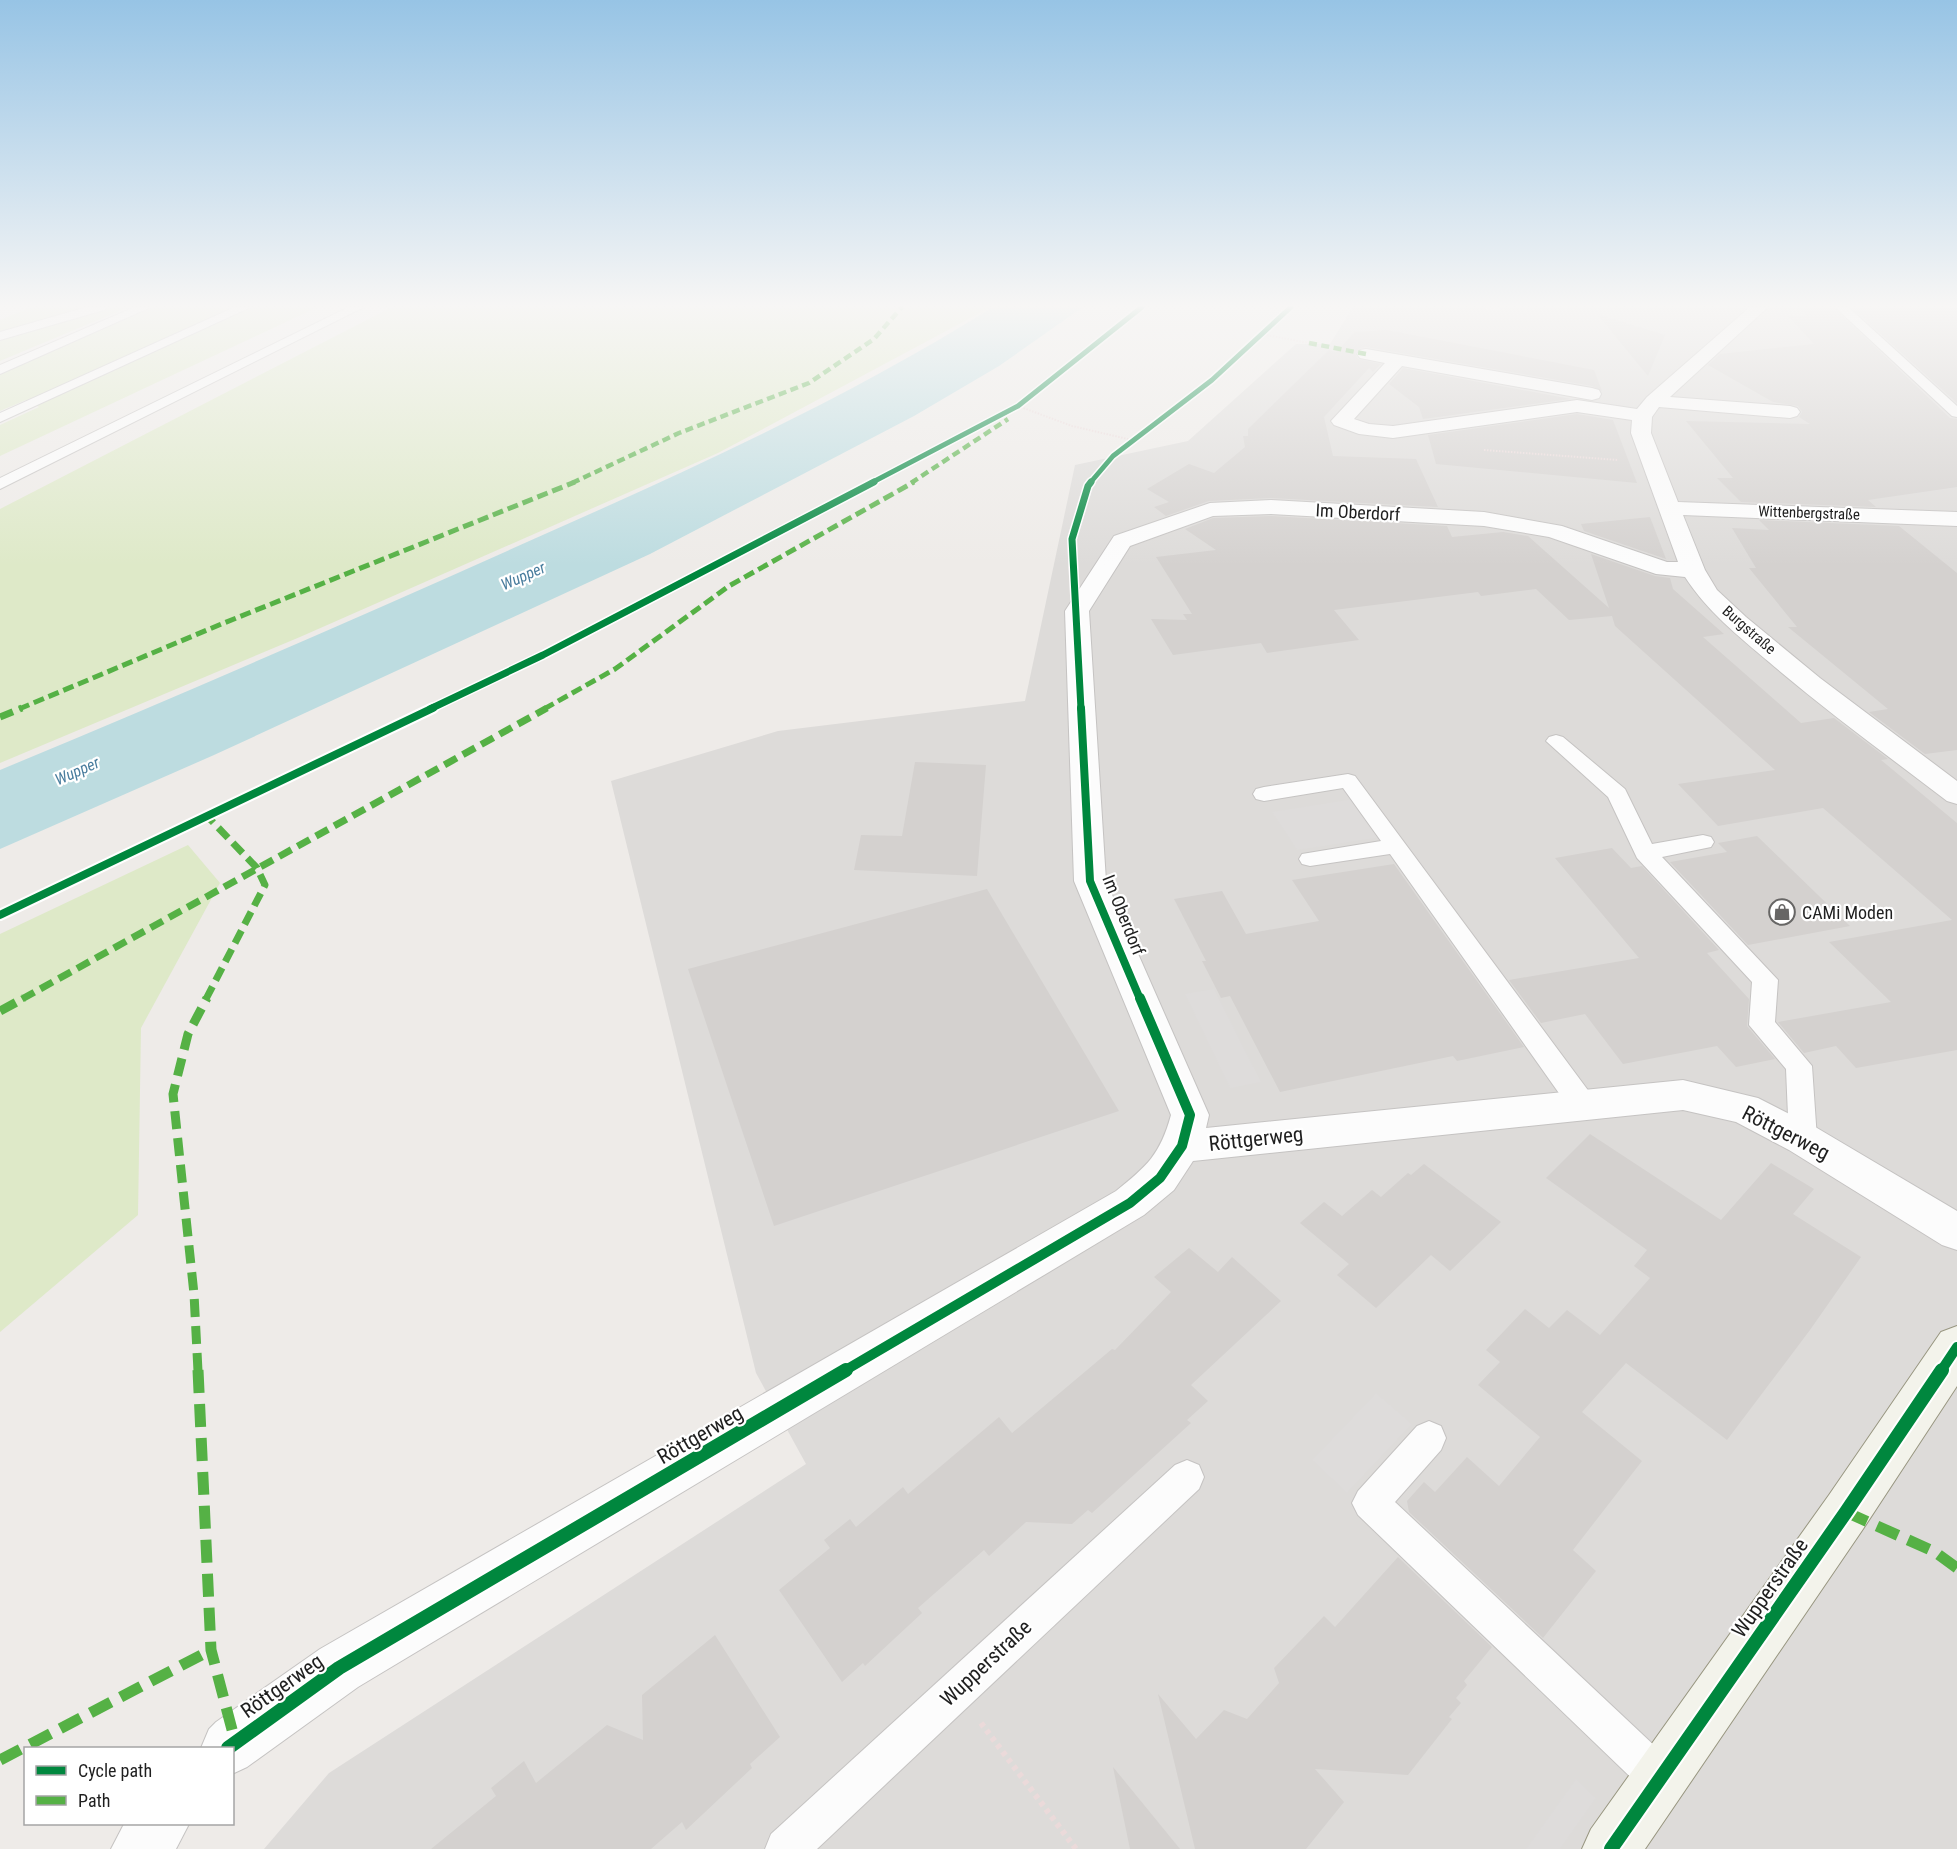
<svg xmlns="http://www.w3.org/2000/svg" width="1957" height="1849" font-family="'Roboto Condensed',sans-serif">
  <style>
    .residential { fill: #dddbd9 }
    .grass { fill: #dee9c8 }
    .parking { fill: #dedcdb }
    .water { fill: #bddce0 }
    .building { fill: #d4d1cf }
    .lines { fill: none; stroke-linecap: round; stroke-linejoin: round }
    .lane-casing { stroke: #c5c3c2; stroke-width: 2 }
    .street-casing { stroke: #c5c3c2; stroke-width: 2 }
    .secondary-casing { stroke: #989680; stroke-width: 2 }
    .path-far1 { stroke: #ebdada; stroke-width: 2; stroke-dasharray: 1.5 1.5; stroke-linecap: butt }
    .path { stroke: #ebdada; stroke-width: 6; stroke-dasharray: 4.5 4.5; stroke-linecap: butt }
    .lane { fill: #fcfcfc; fill-rule: evenodd }
    .street { fill: #fcfcfc; fill-rule: evenodd }
    .secondary { fill: #f3f3eb; fill-rule: evenodd }
    .quiet-far4 { stroke: #55b145; stroke-width: 4.5; stroke-dasharray: 8 4.5; stroke-linecap: butt }
    .quiet-far3 { stroke: #55b145; stroke-width: 5; stroke-dasharray: 11 5; stroke-linecap: butt }
    .quiet-far2 { stroke: #55b145; stroke-width: 7; stroke-dasharray: 14 7; stroke-linecap: butt }
    .quiet-far1 { stroke: #55b145; stroke-width: 9; stroke-dasharray: 18 9; stroke-linecap: butt }
    .quiet { stroke: #55b145; stroke-width: 11; stroke-dasharray: 23 11; stroke-linecap: butt }
    .cycleway-far4-casing { stroke: #fff; stroke-width: 8 }
    .cycleway-far3-casing { stroke: #fff; stroke-width: 10 }
    .cycleway-far2-casing { stroke: #fff; stroke-width: 12 }
    .cycleway-far1-casing { stroke: #fff; stroke-width: 14 }
    .cycleway-casing { stroke: #fff; stroke-width: 18 }
    .cycleway-far4 { stroke: #00873e; stroke-width: 5 }
    .cycleway-far3 { stroke: #00873e; stroke-width: 7 }
    .cycleway-far2 { stroke: #00873e; stroke-width: 8 }
    .cycleway-far1 { stroke: #00873e; stroke-width: 10 }
    .cycleway { stroke: #00873e; stroke-width: 14 }
    .labels { text-anchor: middle; dominant-baseline: central; stroke-width: 4.5; stroke-linejoin: round; paint-order: stroke }
    .far-street-label { font-size: 15px; fill: #1f1f1f; stroke: #fff }
    .far-water-label { font-size: 16px; font-style: italic; fill: #487c9d; stroke: #fff }
    .street-label { font-size: 18px; fill: #1f1f1f; stroke: #fff }
    .poi-label { font-size: 18px; fill: #1f1f1f; stroke: #fff; text-anchor: start }
    .near-street-label { font-size: 21px; fill: #1f1f1f; stroke: #fff }
  </style>
  <rect width="100%" height="100%" fill="#eeebe8"/>
  <path class="residential" d="M1353,307H1461L1500,310L1501,307H1957V1849H264L329,1773L806,1464L756,1373L611,781L778,731L1025,701L1075,465L1188,441L1296,344H1330Z"/>
  <g class="grass">
    <path d="M31,307H129L0,361V320Z"/>
    <path d="M153,307H318L0,456V425L39,407L26,400L0,411V370Z"/>
    <path d="M392,307H991L718,453L300,637L0,763V509Z"/>
    <path d="M188,845L220,883L141,1028L138,1215L0,1332V934Z"/>
  </g>
  <g class="parking">
    <path d="M1354,799L1381,837L1297,850L1272,812Z"/>
    <path d="M1214,989L1261,1082L1230,1088L1185,994Z"/>
    <path d="M1376,1393L1412,1424L1347,1493L1312,1460Z"/>
    <path d="M1576,1779L1596,1798L1560,1849H1526Z"/>
  </g>
  <path class="water" d="M993,307H1083L999,366L914,416L650,554L214,755L0,849V770C180,695 358,618 536,538C692,469 848,398 993,307Z"/>
  <g class="building">
    <path d="M1799,307H1833L1950,418L1957,419V487L1868,500L1876,507L1741,502L1717,478H1733L1686,421L1810,424L1799,417L1802,412L1798,406L1773,402L1708,365L1720,354L1814,344L1787,315L1807,316Z"/>
    <path d="M1851,307H1957V403Z"/>
    <path d="M1597,314L1665,335L1648,376Z"/>
    <path d="M1387,330L1594,370L1602,391L1592,386L1366,347L1360,348L1355,354L1358,359L1381,364L1373,372L1369,368L1324,417L1333,456L1416,459L1438,507L1271,498L1209,501L1166,516L1154,507L1169,502L1147,489L1189,464L1214,473L1245,447L1243,436H1248V429L1329,350L1336,352L1355,332Z"/>
    <path d="M1403,368L1571,399L1423,419L1419,407L1389,384Z"/>
    <path d="M1577,414L1613,420L1637,483L1436,464L1428,435Z"/>
    <path d="M1271,516L1447,526L1452,537L1503,532L1528,536L1609,608L1591,554L1655,576L1670,578L1673,589L1724,634L1703,637L1801,723L1834,718L1888,759L1881,760L1957,823V1050L1856,1068L1836,1046L1804,1053L1778,1022L1891,1002L1829,942L1952,920L1823,808L1718,826L1678,784L1775,770L1615,626L1612,616L1569,620L1536,589L1481,596L1478,592L1334,610L1359,640L1267,653L1261,643L1173,655L1151,619L1187,620L1183,614H1192L1156,557L1216,550L1185,529L1213,518Z"/>
    <path d="M1650,517L1666,559L1584,531L1581,524Z"/>
    <path d="M1759,520L1899,526L1957,573V750L1925,754L1869,712L1888,709L1788,627H1797L1749,568H1756L1732,528L1769,530Z"/>
    <path d="M915,762L986,765L977,876L854,870L861,835L902,836Z"/>
    <path d="M1757,836L1850,926L1748,945L1670,862L1727,852L1718,843Z"/>
    <path d="M1612,848L1631,868L1642,866L1719,950L1707,953L1749,999L1747,1026L1775,1059L1736,1067L1717,1046L1623,1064L1585,1014L1541,1023L1509,980L1639,958L1555,858Z"/>
    <path d="M1394,864L1524,1047L1457,1061L1453,1056L1280,1092L1230,996L1221,998L1202,961H1206L1174,899L1222,891L1246,934L1319,921L1292,880Z"/>
    <path d="M987,889L1119,1111L774,1226L688,969Z"/>
    <path d="M1590,1134L1721,1220L1771,1163L1814,1189L1793,1214L1861,1257L1810,1330L1727,1440L1626,1363L1582,1412L1642,1461L1573,1550L1596,1571L1543,1638L1409,1512L1407,1501L1424,1482L1435,1492L1467,1457L1499,1486L1540,1437L1478,1385L1500,1362L1486,1350L1525,1309L1549,1328L1567,1310L1600,1335L1650,1278L1634,1266L1647,1250L1546,1178Z"/>
    <path d="M1424,1164L1501,1222L1450,1271L1431,1255L1376,1308L1337,1275L1349,1264L1300,1223L1324,1202L1342,1216L1372,1190L1381,1197L1408,1173L1411,1175Z"/>
    <path d="M1189,1248L1218,1272L1232,1257L1281,1301L1191,1385L1208,1401L1187,1420L1191,1423L1092,1513L1088,1510L1072,1524L1026,1522L989,1556L984,1550L918,1608L922,1613L865,1666L863,1663L842,1682L779,1590L830,1548L824,1540L850,1519L856,1527L903,1487L908,1494L999,1417L1012,1433L1112,1349L1115,1350L1171,1292L1154,1277Z"/>
    <path d="M1398,1557L1492,1647L1464,1681L1467,1685L1456,1698L1461,1703L1449,1717L1452,1719L1408,1775L1315,1769L1344,1802L1306,1849H1195L1158,1694L1196,1739L1224,1710L1247,1719L1279,1683L1274,1668L1324,1616L1335,1627Z"/>
    <path d="M715,1635L780,1737L750,1764L752,1768L686,1830L682,1822L651,1849H431L496,1796L491,1788L524,1761L536,1783L607,1725L643,1740L642,1695Z"/>
    <path d="M1113,1767L1180,1849H1130Z"/>
  </g>
  <g class="lines">
    <g class="lane-casing">
      <g id="lane">
        <path d="M87,307H106L104,310L0,340V332Z"/>
        <path d="M135,307H151L0,374V365Z"/>
        <path d="M235,307H251L0,422V413Z"/>
        <path d="M349,307H364L0,489V478Z"/>
        <path d="M1835,307H1848L1957,406V417L1952,416Z"/>
        <path d="M1556,735L1563,737L1625,789L1652,844L1703,835L1711,837L1714,842L1711,847L1662,857L1778,980L1775,1022L1812,1066L1817,1139L1813,1147L1803,1150L1793,1147L1789,1139L1786,1069L1749,1025L1752,982L1637,858L1608,797L1546,741L1549,737Z"/>
        <path d="M1348,774L1355,776L1593,1097L1597,1105L1593,1113L1583,1116L1573,1113L1390,854L1310,866L1302,864L1299,859L1302,854L1381,841L1343,788L1264,801L1256,799L1253,794L1256,789L1264,787Z"/>
        <path d="M1429,1421L1441,1426L1446,1438L1441,1450L1395,1502L1674,1764L1680,1778L1674,1792L1660,1798L1646,1792L1358,1515L1352,1503L1358,1491L1417,1426Z"/>
        <path d="M1187,1460L1199,1465L1204,1477L1199,1489L817,1849H765L771,1834L1175,1465Z"/>
      </g>
    </g>
    <g class="street-casing">
      <g id="street">
        <path d="M1750,307H1768L1670,397L1790,406L1797,408L1800,412L1797,416L1790,418L1659,407L1652,417L1651,433L1678,502L1957,512V526L1683,515L1705,570L1717,590L1746,617L1820,678L1957,781V804L1947,801C1887,755 1826,711 1769,662C1738,636 1707,611 1685,577L1656,574L1549,537L1484,526L1271,514L1213,516L1130,546L1089,611L1106,881L1209,1115L1206,1128L1683,1080L1758,1098L1817,1128L1957,1211V1250L1942,1245L1789,1150L1736,1122L1683,1110L1193,1161L1174,1190L1144,1215L358,1687L247,1767L232,1774V1748H201L209,1729L216,1722L320,1649L1116,1191C1147,1166 1160,1155 1171,1115L1074,881L1065,611L1114,536L1210,503L1271,500L1484,512L1562,526L1667,562H1678L1631,433L1632,420L1577,412L1393,438L1359,434L1334,425L1331,421L1385,363L1360,358L1357,354L1360,350L1366,349L1592,388L1599,390L1601,394L1599,398L1592,400L1402,366L1354,419L1369,424L1393,426L1577,400L1637,409L1647,397Z"/>
        <path d="M124,1824H189L176,1849H111Z"/>
      </g>
    </g>
    <g class="secondary-casing">
      <path id="secondary" d="M1957,1326V1386L1863,1529L1645,1849H1582L1591,1829L1829,1495L1941,1332Z"/>
    </g>
    <g class="path-far1">
      <path d="M1261,334L1309,343"/>
      <path d="M1018,406L1072,426L1132,440"/>
      <path d="M1484,450L1618,460"/>
    </g>
    <path class="path" d="M981,1723L1076,1849"/>
    <use href="#lane" class="lane"/>
    <use href="#street" class="street"/>
    <use href="#secondary" class="secondary"/>
    <g class="quiet-far4">
      <path d="M1309,343L1366,354"/>
      <path d="M572,483L679,433L809,383L874,339L902,307"/>
      <path d="M911,483L1008,419"/>
    </g>
    <g class="quiet-far3">
      <path d="M19,709L219,625L575,482"/>
      <path d="M544,709L615,669L729,586L914,482"/>
    </g>
    <g class="quiet-far2">
      <path d="M0,717L22,708"/>
      <path d="M22,999L547,708"/>
      <path d="M206,999L265,885L257,868L207,816"/>
    </g>
    <g class="quiet-far1">
      <path d="M0,1011L24,998"/>
      <path d="M198,1371L194,1294L173,1094L188,1034L207,998"/>
    </g>
    <g class="quiet">
      <path d="M198,1370L211,1650L235,1741"/>
      <path d="M1846,1512L1935,1552L1957,1568"/>
      <path d="M0,1760L211,1650"/>
    </g>
    <g class="cycleway-far4-casing">
      <g id="cycleway-far4">
        <path d="M871,483L1018,406L1142,307"/>
        <path d="M1090,483L1113,456L1212,380L1291,307"/>
      </g>
    </g>
    <g class="cycleway-far3-casing">
      <g id="cycleway-far3">
        <path d="M430,709L543,655L874,482"/>
        <path d="M1081,709L1072,539L1088,486L1091,482"/>
      </g>
    </g>
    <g class="cycleway-far2-casing">
      <g id="cycleway-far2">
        <path d="M1081,708L1090,881L1140,999"/>
        <path d="M0,915L433,708"/>
      </g>
    </g>
    <g class="cycleway-far1-casing">
      <g id="cycleway-far1">
        <path d="M844,1371L1130,1203L1160,1178L1182,1146L1190,1115L1140,998"/>
        <path d="M1941,1371L1957,1347"/>
      </g>
    </g>
    <g class="cycleway-casing">
      <g id="cycleway">
        <path d="M228,1748L339,1668L846,1370"/>
        <path d="M1611,1849L1846,1512L1942,1370"/>
      </g>
    </g>
    <use href="#cycleway-far4" class="cycleway-far4"/>
    <use href="#cycleway-far3" class="cycleway-far3"/>
    <use href="#cycleway-far2" class="cycleway-far2"/>
    <use href="#cycleway-far1" class="cycleway-far1"/>
    <use href="#cycleway" class="cycleway"/>
  </g>
  <linearGradient id="sky" x2="0" y2="1"><stop stop-color="#97c4e5"/><stop offset="0.54" stop-color="#f7f6f5"/><stop offset="1" stop-color="#f7f6f5" stop-opacity="0"/></linearGradient>
  <rect width="1957" height="566" fill="url(#sky)"/>
  <defs>
    <g id="shop-ring" transform="scale(1.35)"><circle r="9.5" fill="#fff" stroke="#676665" stroke-width="1.5"/><path d="M-5-2.5h2.3a2.7 3.5 0 0 1 5.4 0H5L5.5 6h-11ZM-1.5-2.5h3a1.5 2.3 0 0 0-3 0Z" fill="#676665"/></g>
  </defs>
  <g fill-rule="evenodd">
    <use href="#shop-ring" x="1782" y="912"/>
  </g>
  <g class="labels">
    <g class="far-street-label">
      <text transform="translate(1809 513) rotate(2)">Wittenbergstraße</text>
      <text transform="translate(1749 630) rotate(41)">Burgstraße</text>
    </g>
    <g class="far-water-label">
      <text transform="translate(523 576) rotate(-24)">Wupper</text>
      <text transform="translate(77 771) rotate(-24)">Wupper</text>
    </g>
    <g class="street-label">
      <text transform="translate(1358 512) rotate(3)">Im Oberdorf</text>
      <text transform="translate(1124 915) rotate(68)">Im Oberdorf</text>
    </g>
    <g class="poi-label">
      <text x="1802" y="912">CAMi Moden</text>
    </g>
    <g class="near-street-label">
      <text transform="translate(1786 1133) rotate(27)">Röttgerweg</text>
      <text transform="translate(1256 1139) rotate(-6)">Röttgerweg</text>
      <text transform="translate(700 1435) rotate(-30)">Röttgerweg</text>
      <text transform="translate(1770 1588) rotate(-55)">Wupperstraße</text>
      <text transform="translate(986 1663) rotate(-43)">Wupperstraße</text>
      <text transform="translate(282 1686) rotate(-35)">Röttgerweg</text>
    </g>
  </g>
  <rect x="24" y="1747" width="210" height="78" fill="#ffffff" stroke="#a5a5a5" stroke-width="1.5"/>
  <rect x="36" y="1766" width="30" height="9" fill="#00873e" stroke="#a5a5a5" stroke-width="1.5"/>
  <text x="78" y="1777" font-size="18" fill="#1f1f1f">Cycle path</text>
  <rect x="36" y="1796" width="30" height="9" fill="#55b145" stroke="#a5a5a5" stroke-width="1.5"/>
  <text x="78" y="1807" font-size="18" fill="#1f1f1f">Path</text>
</svg>
